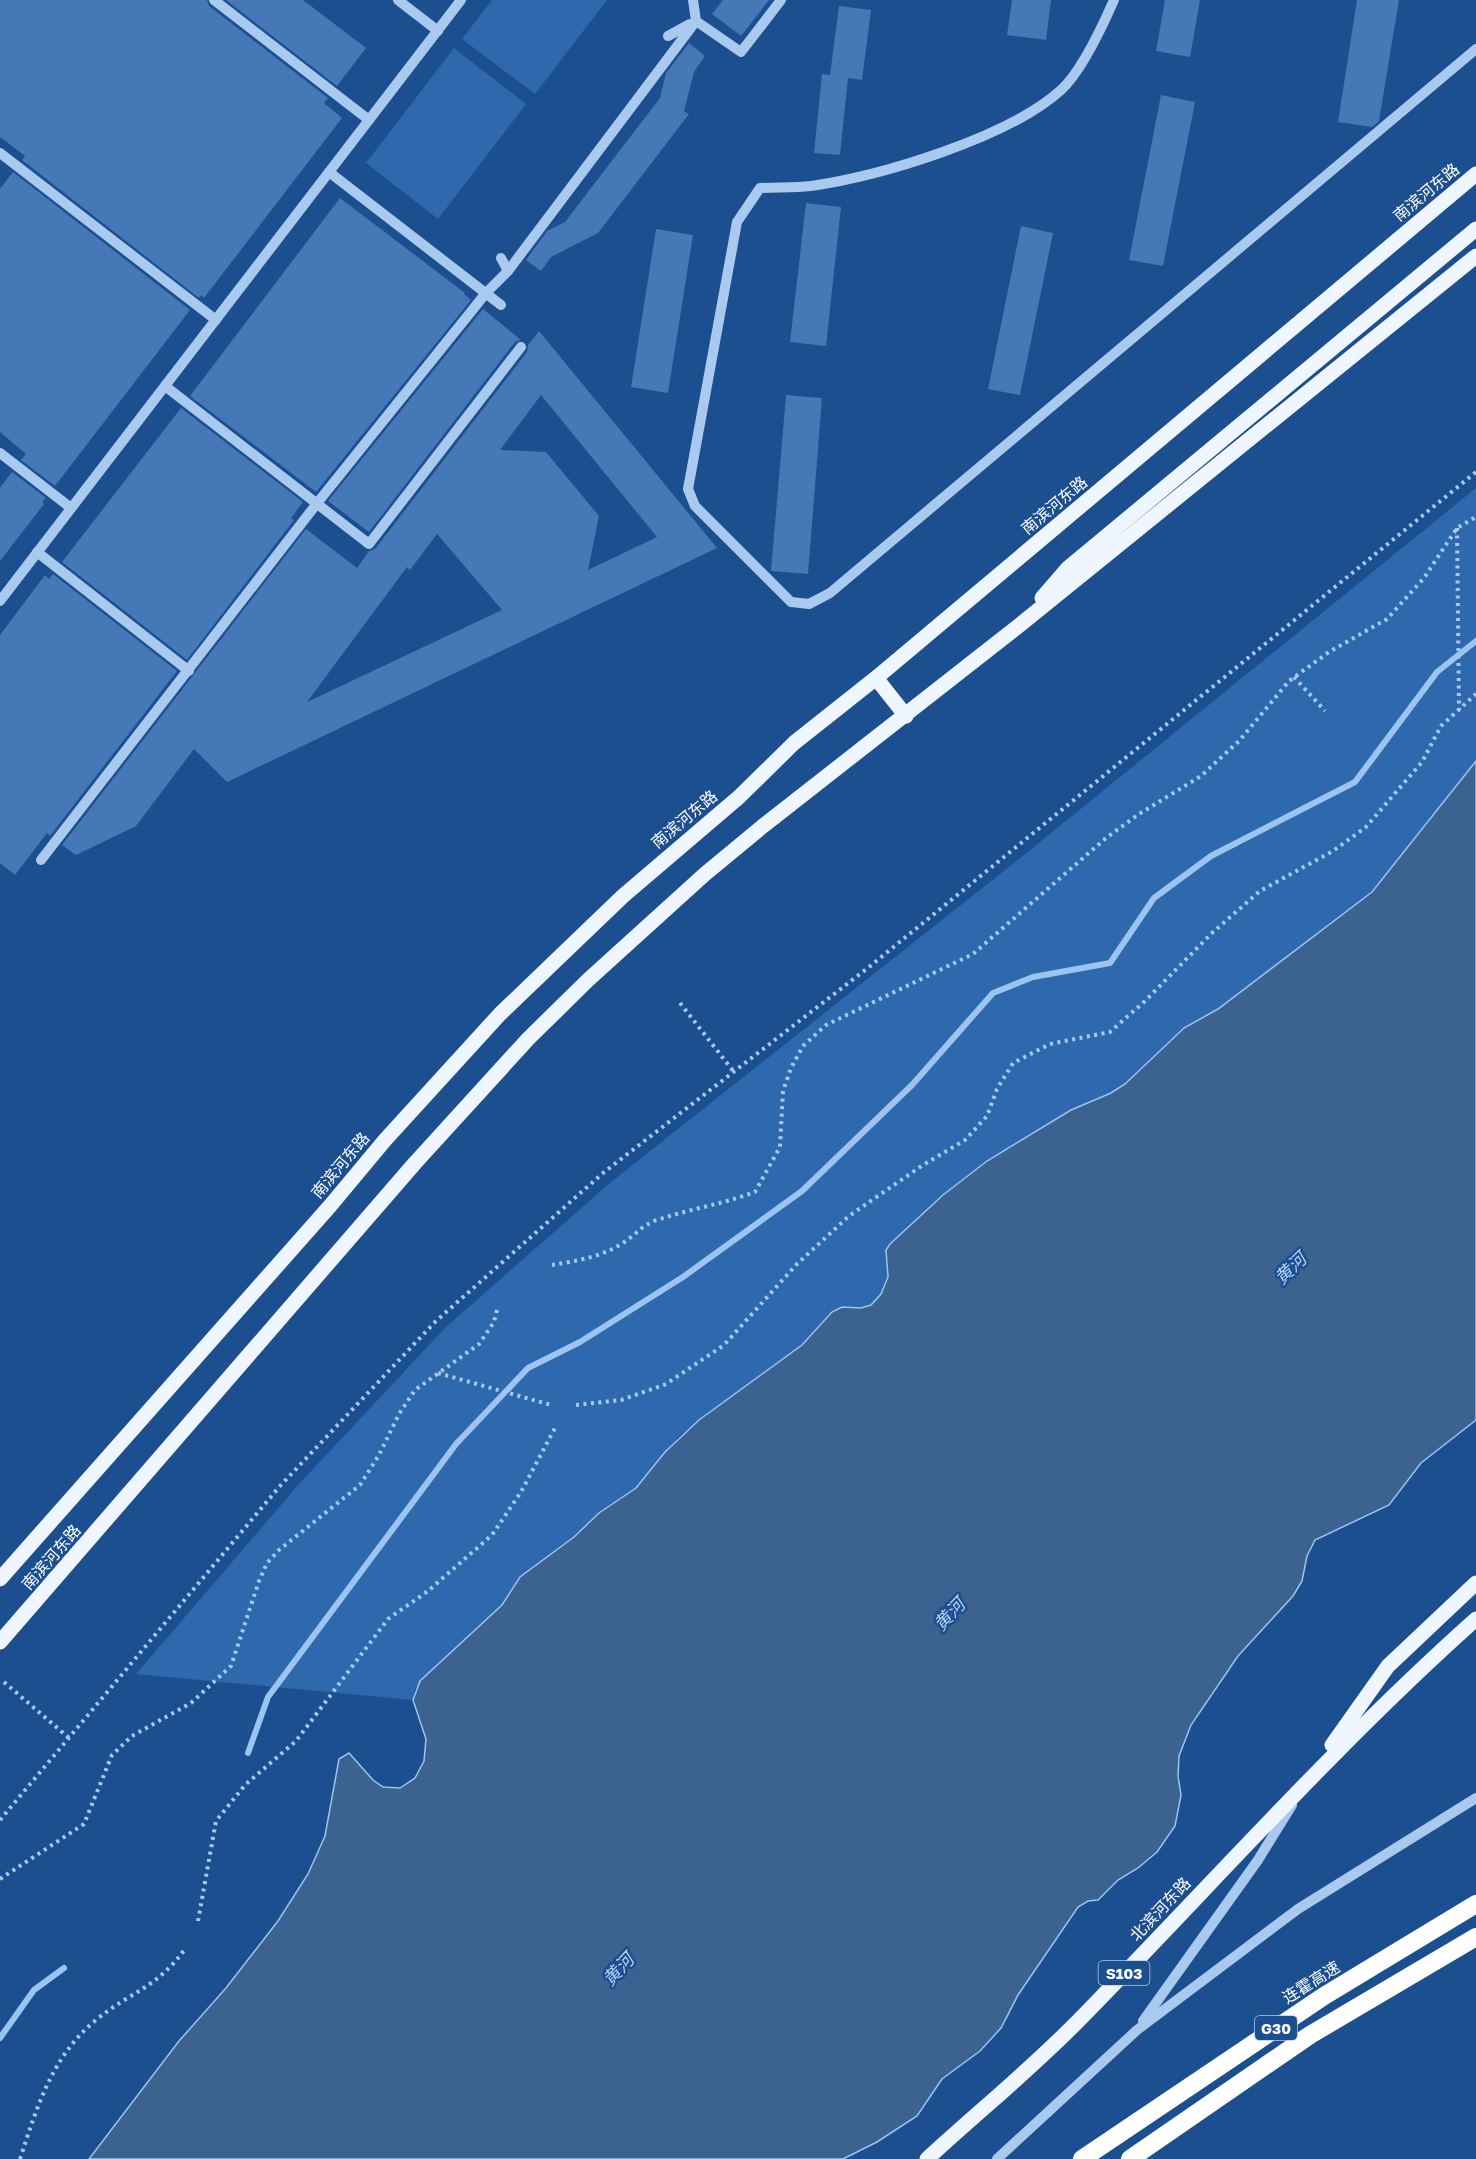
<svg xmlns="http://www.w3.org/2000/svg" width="1476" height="2159" font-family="'Golos Text','Noto Sans SC',sans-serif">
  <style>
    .green { fill: #2e69ad }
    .water { fill: #3c6290; stroke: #9cc4f0; stroke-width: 1.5 }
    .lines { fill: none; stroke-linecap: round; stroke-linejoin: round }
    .stream { stroke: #9cc4f0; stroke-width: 6 }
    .building { fill: #4478b7; fill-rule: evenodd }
    .path { stroke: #a9c9ee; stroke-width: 4; stroke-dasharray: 3 4.5; stroke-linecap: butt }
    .minor { stroke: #a9c9ee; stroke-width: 10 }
    .major { stroke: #f0f6ff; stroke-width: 15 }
    .highway { stroke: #fff; stroke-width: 18 }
    .labels { text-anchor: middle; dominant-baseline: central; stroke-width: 5; stroke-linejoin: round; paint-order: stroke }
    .shield { fill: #1b4f8f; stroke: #bbcadd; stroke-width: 1.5 }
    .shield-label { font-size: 15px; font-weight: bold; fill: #fff }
    .street-label { font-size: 16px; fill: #fff; stroke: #1b4f8f }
    .water-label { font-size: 18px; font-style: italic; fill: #b5d3f5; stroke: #1b4f8f }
  </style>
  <rect width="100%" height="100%" fill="#1b4f8f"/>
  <g class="green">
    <path d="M492,0H607L535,94L462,39Z"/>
    <path d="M454,48L526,104L438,219L366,163Z"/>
    <path d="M1476,488V761L1416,838L1372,892L1218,1009L1184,1028L1125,1084L1111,1093L1071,1110L987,1161L943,1195L886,1251L888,1277L881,1295L871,1305L861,1308L842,1307L832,1312L802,1345L680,1435L636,1488L599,1513L574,1537L520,1577L502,1605L415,1689L413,1700L136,1674L299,1484L446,1327L611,1182L1019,859Z"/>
  </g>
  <path class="water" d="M1476,761V1420L1421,1463L1389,1505L1315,1540L1307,1556L1302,1581L1293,1596L1238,1656L1191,1725L1179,1756L1178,1776L1181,1795L1175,1826L1157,1852L1138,1868L1118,1880L1098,1900L1088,1901L1078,1907L1018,1995L1001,2028L980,2051L942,2079L917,2116L877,2142L843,2159H89L179,2041L226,1988L278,1921L308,1874L325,1836L339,1759L349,1753L373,1780L383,1787L400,1788L415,1778L424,1761L426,1739L413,1700L420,1681L502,1605L520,1577L574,1537L599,1513L636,1488L665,1452L699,1420L802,1345L832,1312L842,1307L861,1308L871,1305L881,1294L888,1277L886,1250L890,1244L943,1195L987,1161L1071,1110L1111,1093L1125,1084L1184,1028L1218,1009L1372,892Z"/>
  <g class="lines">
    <g class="stream">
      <path d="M248,1753L268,1697L456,1444L528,1368L580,1342L683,1277L802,1191L912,1085L993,993L1033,977L1110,963L1154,898L1211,856L1355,782L1437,672L1476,641"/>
      <path d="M0,2038L34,1990L64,1968"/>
    </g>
  </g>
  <g class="building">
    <path d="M0,0H207L209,6L328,98L324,103L342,118L204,298L201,295L199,298L22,160L25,156L0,137Z"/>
    <path d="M226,0H303L366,48L337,86Z"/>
    <path d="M723,0H769L741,36L712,14Z"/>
    <path d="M1012,0H1051L1046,40L1007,35Z"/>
    <path d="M1165,0H1200L1190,57L1156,51Z"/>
    <path d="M1357,0H1399L1379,121L1372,127L1338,122Z"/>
    <path d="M839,6L871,10L862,80L848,78L840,155L814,153L822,74L830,75Z"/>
    <path d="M689,43L705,56L694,72L684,111L689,114L598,233L551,257L541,271L526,260L547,231L565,222L660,98L666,73Z"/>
    <path d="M1161,95L1195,102L1163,266L1129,260Z"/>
    <path d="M13,172L190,310L55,486L21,460L26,454L0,432V189Z"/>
    <path d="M340,198L465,293L464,294L471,300L316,492L190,396Z"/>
    <path d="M806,203L841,207L826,346L790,342Z"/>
    <path d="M1021,226L1053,233L1020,395L988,389Z"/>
    <path d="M656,229L693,235L668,393L631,387Z"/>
    <path d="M483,309L521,340L515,342L369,532L328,501Z"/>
    <path d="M539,331L717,548L227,782L194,749L136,826L76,855L62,845L306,529L357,568L369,551L375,549L527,352L528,345ZM541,395L657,537L588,570L599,516L546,452L500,450ZM437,534L502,610L307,702L407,567L410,570Z"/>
    <path d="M786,395L822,398L808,574L771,571Z"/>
    <path d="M181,408L303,502L291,518L294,520L187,660L62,562Z"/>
    <path d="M12,472L46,498L42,502L44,504L0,561V488Z"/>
    <path d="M53,574L177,671L50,836L47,833L15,875L0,863V635L45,575L49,579Z"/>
  </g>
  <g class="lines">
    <g class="path">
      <path d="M1457,528L1459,710"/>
      <path d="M1294,677L1325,711"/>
      <path d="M680,1003L734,1072"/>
      <path d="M552,1265C577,1261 606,1256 627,1240C637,1233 644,1224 657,1220C690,1209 723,1204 755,1192L780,1147L783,1091L791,1068L803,1046L826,1025L973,954L1106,838L1139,814L1201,776L1239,741L1289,681L1329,652L1387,619L1424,578L1457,528L1476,517"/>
      <path d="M438,1373L551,1405"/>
      <path d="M576,1405L621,1400L666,1384L724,1345L797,1264L849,1216L923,1165L965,1140L987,1116L997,1089L1013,1063L1050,1044L1110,1032L1145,1001L1212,933L1260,891L1333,851L1366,827L1422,762L1441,726L1476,694"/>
      <path d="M4,1682L69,1738"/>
      <path d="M0,1820L280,1486L435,1322L603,1173L869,967L1476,472"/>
      <path d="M0,1879L84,1824L112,1755L132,1736L191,1703L231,1666L259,1581L267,1563L279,1550L360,1485L379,1455L399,1414L415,1390L479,1344L494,1322L497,1310"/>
      <path d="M198,1921L216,1821L245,1785L296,1741L388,1619L428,1591L492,1535L521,1492L556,1426"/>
      <path d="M20,2159C37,2107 52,2056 96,2020C130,1992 157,1988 185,1949"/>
    </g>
    <g class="minor">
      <path d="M214,0L369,120"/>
      <path d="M398,0L438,31"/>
      <path d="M693,0L696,21L741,52L781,0"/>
      <path d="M1114,0C1103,25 1081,72 1061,90C1008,138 880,176 811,186C794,188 777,187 760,188L737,222L688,489L695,506L791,602L809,604L830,593L1476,49"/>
      <path d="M668,36L690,24"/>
      <path d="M0,153L216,320"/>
      <path d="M329,172L501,305"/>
      <path d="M508,271L696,21"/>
      <path d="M165,386L369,544L521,347"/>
      <path d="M0,453L71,508"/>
      <path d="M37,552L189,671"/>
      <path d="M0,601L461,0"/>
      <path d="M41,860L318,502L486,293L508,271L501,258"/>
      <path d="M1143,2021L1258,1860L1292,1805"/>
      <path d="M997,2159L1137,2030L1298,1909L1476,1798"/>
    </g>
    <g class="major">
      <path d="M1042,598L1068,568L1476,229"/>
      <path d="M876,678L906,716"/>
      <path d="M0,1579L330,1206L385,1140L500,1014L623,896L739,797L794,743L876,678L1476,174"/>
      <path d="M0,1642L415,1163L528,1039L588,980L705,874L763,826L1016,628L1476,256"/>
      <path d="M1332,1745L1388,1666L1476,1583"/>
      <path d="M927,2159C979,2111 1035,2066 1084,2015C1214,1882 1337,1743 1476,1619"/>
    </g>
    <g class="highway">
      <path d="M1082,2159L1324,1996L1476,1904"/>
      <path d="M1130,2159L1310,2035L1476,1937"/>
    </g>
  </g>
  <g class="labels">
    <g class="shield">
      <rect x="1098.5" y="1961" width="51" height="24" rx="4.5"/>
      <rect x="1255" y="2016" width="42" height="24" rx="4.5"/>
    </g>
    <g class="shield-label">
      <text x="1124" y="1973">S103</text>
      <text x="1276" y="2028">G30</text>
    </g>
    <g class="street-label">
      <text transform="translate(1426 192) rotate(-40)">南滨河东路</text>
      <text transform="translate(1054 505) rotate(-40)">南滨河东路</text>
      <text transform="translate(684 819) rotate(-40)">南滨河东路</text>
      <text transform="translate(340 1165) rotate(-50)">南滨河东路</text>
      <text transform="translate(51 1557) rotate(-49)">南滨河东路</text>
      <text transform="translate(1160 1909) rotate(-47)">北滨河东路</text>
      <text transform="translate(1311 1982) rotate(-32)">连霍高速</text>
    </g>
    <g class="water-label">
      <text transform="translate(1290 1268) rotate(-44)">黄河</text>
      <text transform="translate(949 1614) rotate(-47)">黄河</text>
      <text transform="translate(618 1969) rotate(-47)">黄河</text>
    </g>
  </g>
</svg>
